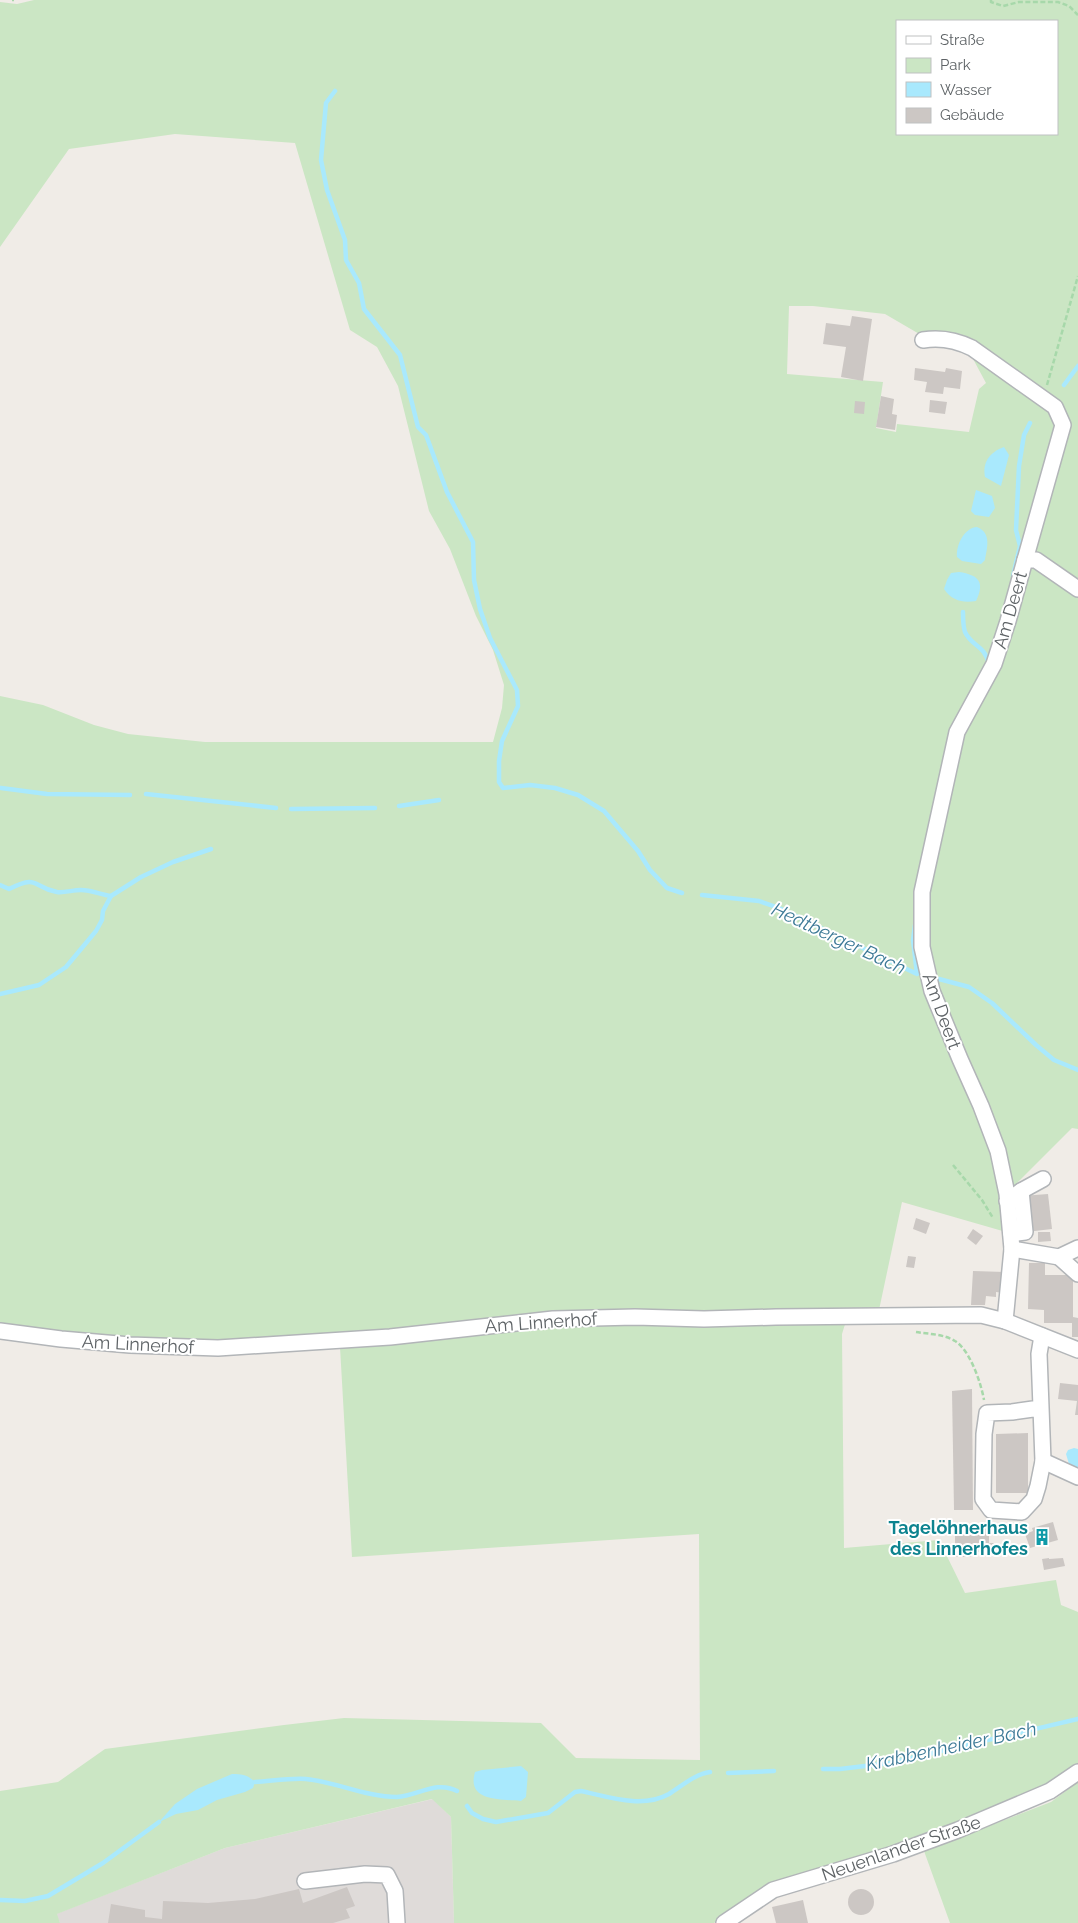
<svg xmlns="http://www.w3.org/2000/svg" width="1078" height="1923" font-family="Raleway,sans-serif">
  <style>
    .industrial { fill: #dfdbd9 }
    .green { fill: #cbe6c4; fill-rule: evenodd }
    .water { fill: #a9e9fd }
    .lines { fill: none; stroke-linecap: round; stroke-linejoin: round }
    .stream { stroke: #a9e9fd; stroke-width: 4.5 }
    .building { fill: #ccc7c4 }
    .minor-casing { stroke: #b2b5b8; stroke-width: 18 }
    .path { stroke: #a7d8aa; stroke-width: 2.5; stroke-dasharray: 5 2.5; stroke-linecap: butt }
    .minor { stroke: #fff; stroke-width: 15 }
    .labels { text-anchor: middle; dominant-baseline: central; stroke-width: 4; stroke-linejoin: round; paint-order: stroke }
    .street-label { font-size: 18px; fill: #5e6366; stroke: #fff }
    .culture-label { font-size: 18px; font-weight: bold; fill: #0d838f; stroke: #fff; text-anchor: end }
    .water-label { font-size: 19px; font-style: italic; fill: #3c7996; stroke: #fff }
  </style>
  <rect width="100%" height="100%" fill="#f0ece7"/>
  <path class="industrial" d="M433,1799L451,1817L454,1923H60L56,1914L225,1848Z"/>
  <g class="green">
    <path d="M34,0H1078V1129L1072,1128L1010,1190L997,1138L984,1103L945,1014L931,974L925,952V915L927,902L920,873C913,911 916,956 930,993C949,1046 980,1096 996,1150C1000,1164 1002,1180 1004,1195C1006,1205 1011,1222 1006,1232L902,1202L879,1310L705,1316L636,1314L552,1316L394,1333L292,1341L197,1343L174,1341L104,1340L0,1325V696L43,705L94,725L128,734L205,742H493L502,708L504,685L493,650L476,616L450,549L429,511L398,386L377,347L350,330L295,143L175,134L69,149L0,247V2L17,4ZM897,21H1057V134H897ZM789,306H813L885,314L921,335L936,333L950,334L977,346L1039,391L1035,396L975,353L972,357L986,383L979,389L969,432L897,424L896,432L876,428L883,382L787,374Z"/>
    <path d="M846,1321L842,1334L844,1548L939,1540L965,1593L1056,1580L1061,1605L1078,1612V1764L1053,1782L1015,1801L741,1903L714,1923H454L451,1817L432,1799L225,1848L57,1914L60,1923H0V1791L58,1782L105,1749L284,1725L344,1718L541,1723L576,1758L700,1760L699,1534L352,1557L340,1347L555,1325Z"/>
    <path d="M1078,1782V1923H950L924,1851L1051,1802Z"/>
  </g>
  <g class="water">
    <path d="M1004,447L1009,455L1001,486L985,477C982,462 990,452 1004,447Z"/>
    <path d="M976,490L992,496L995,508L989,517L975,515L971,511Z"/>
    <path d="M977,527C992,533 987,548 985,560L981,564L962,561L957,557C956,545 964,528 977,527Z"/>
    <path d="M959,572C979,575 985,582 976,601C963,603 952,601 944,589L947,580L951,573Z"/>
    <path d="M1074,1448L1078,1449V1469L1069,1464L1066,1454L1068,1450Z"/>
    <path d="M521,1766L528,1772L526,1797L521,1801C501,1799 466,1802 475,1772L482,1770Z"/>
    <path d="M232,1774C242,1774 248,1775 255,1782L253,1788L245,1792L217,1800L198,1810L176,1814L159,1822L175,1804L197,1789Z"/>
  </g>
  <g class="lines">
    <g class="stream">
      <path d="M335,91L326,103L323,137L321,160L327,190L345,240L346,260L359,283L364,309L400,355L418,427L426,435L447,492L473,542L474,580L480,609L490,638L517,690L518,706L502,741L499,761V782L503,788L530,785L555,788L578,795L604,811L638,851L650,870L667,888L682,893"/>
      <path d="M1064,385L1078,366"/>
      <path d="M1013,576L1020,546L1016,530L1019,466L1024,435L1030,423"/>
      <path d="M963,612C963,618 963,626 965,632C972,647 984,644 989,664"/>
      <path d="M1,788L47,794L130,795"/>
      <path d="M146,794L276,808"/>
      <path d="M399,806L439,800"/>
      <path d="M291,809L375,808"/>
      <path d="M0,885L9,889C40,874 31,887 57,892C64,893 73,890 81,890C92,890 101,895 111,896"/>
      <path d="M702,895L759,901L779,908L917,974L913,940L915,925"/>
      <path d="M939,979L969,987L992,1003L1036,1045L1054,1060L1078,1070"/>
      <path d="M0,994L39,985L66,967L96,931L102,920L103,911L111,896L141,877L173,862L211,849"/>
      <path d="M823,1769H840L890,1763L1078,1719"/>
      <path d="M728,1773L774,1771"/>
      <path d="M255,1782C272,1781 289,1778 306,1779C336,1782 366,1797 397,1797C418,1796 436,1780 457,1791"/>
      <path d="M467,1806L472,1813L483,1819L496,1822L548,1813L575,1792L581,1791C609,1797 642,1809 669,1794C682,1786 695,1774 710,1772"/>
      <path d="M0,1900L25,1901L48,1896L103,1863L159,1822"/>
    </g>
  </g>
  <g class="building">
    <path d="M852,316L872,319L863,381L841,377L846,347L823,344L826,323L850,326Z"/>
    <path d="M915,368L945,372L946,368L962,371L960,389L944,387L943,394L925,392L927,382L914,380Z"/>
    <path d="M881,396L894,399L892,414L897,415L895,430L876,427Z"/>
    <path d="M930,400L947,402L945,414L929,412Z"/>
    <path d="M855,401L865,402L864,414L854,413Z"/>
    <path d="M1048,1194L1052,1229L1026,1232L1022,1196Z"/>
    <path d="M916,1218L930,1223L926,1234L913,1229Z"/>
    <path d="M973,1229L983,1236L976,1245L967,1238Z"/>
    <path d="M1038,1232H1050L1051,1241L1038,1242Z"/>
    <path d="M908,1256L916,1257L914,1268L906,1267Z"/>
    <path d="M1029,1263H1045V1275H1073V1317L1078,1318V1337H1072V1323H1044V1310L1028,1309Z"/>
    <path d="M973,1271L1005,1272L1004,1293L996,1292V1297L986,1296L985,1305H971Z"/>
    <path d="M1060,1383L1078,1385V1415H1075L1077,1401L1058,1399Z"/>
    <path d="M972,1389L973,1510H954L952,1391Z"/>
    <path d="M1028,1433V1493H996V1434Z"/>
    <path d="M1053,1522L1058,1540L1030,1548L1025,1534L1033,1531L1032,1528Z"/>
    <path d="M955,1526H989V1543H994V1552H971V1557H955Z"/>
    <path d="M1049,1558V1559L1063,1558L1065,1566L1044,1570L1042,1559Z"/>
    <path d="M347,1887L355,1906L346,1909L350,1918L333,1923H108L111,1904L145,1910V1917L162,1919L163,1901L208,1903L255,1899L299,1889L303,1903Z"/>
    <circle cx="861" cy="1902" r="13"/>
    <path d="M803,1900L808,1923H776L772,1907Z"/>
  </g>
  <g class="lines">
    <g class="minor-casing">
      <g id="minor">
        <path d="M923,340C941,337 956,340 972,348L1055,407L1063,425L1025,560"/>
        <path d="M1021,1191L1043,1179"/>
        <path d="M1007,1201L1021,1191L1025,1232L1011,1234"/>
        <path d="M1012,1249L1059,1257L1078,1248"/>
        <path d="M1059,1257L1078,1274"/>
        <path d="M1005,1321L1012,1249L1007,1194L998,1151L981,1106L960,1059L932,991L922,947V892L957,732L994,664L1008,621L1025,560H1036L1078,589"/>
        <path d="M0,1331L61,1339L130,1345L218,1348L390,1337L553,1319L635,1317L704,1319L776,1317L981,1315L1005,1321L1078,1350"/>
        <path d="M1040,1408L1012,1412L987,1413L984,1434L983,1499L991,1510L1022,1512L1034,1499L1038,1486L1043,1461L1039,1354L1042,1336"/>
        <path d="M1043,1461L1078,1477"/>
        <path d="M305,1881L365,1874L387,1875L395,1891L397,1923"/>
        <path d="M724,1923L773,1890L893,1854L958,1830L1050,1791L1078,1772"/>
      </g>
    </g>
    <g class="path">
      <path d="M12,0H14"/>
      <path d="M991,0V2L1003,6L1019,2H1058L1069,6L1078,15"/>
      <path d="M1047,385L1078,276"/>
      <path d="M953,1165L982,1200L993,1218"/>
      <path d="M916,1332C928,1334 944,1334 955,1341C970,1350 981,1383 984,1400"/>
    </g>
    <use href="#minor" class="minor"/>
  </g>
  <defs>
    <g id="building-bare" transform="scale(1.35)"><path d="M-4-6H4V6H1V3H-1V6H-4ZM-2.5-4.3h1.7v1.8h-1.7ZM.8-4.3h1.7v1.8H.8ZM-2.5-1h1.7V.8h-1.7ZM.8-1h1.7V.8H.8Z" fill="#0f9aa8" stroke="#fff" stroke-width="2.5" paint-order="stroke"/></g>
  </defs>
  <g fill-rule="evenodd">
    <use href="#building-bare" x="1042" y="1537"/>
  </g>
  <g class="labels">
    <g class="street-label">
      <text transform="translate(1010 610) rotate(-74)">Am Deert</text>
      <text transform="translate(942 1011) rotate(70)">Am Deert</text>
      <text transform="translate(541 1322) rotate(-4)">Am Linnerhof</text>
      <text transform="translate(138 1344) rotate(3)">Am Linnerhof</text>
      <text transform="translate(901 1848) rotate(-19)">Neuenlander Straße</text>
    </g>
    <g class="culture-label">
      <text x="1028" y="1527">Tagelöhnerhaus<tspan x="1028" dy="21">des Linnerhofes</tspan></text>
    </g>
    <g class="water-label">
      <text transform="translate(839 938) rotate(25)">Hedtberger Bach</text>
      <text transform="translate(951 1746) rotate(-12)">Krabbenheider Bach</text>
    </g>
  </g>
  <rect x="896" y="20" width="162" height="115" fill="#ffffff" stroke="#bfc1c2"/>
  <rect x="906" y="36" width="25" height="8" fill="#ffffff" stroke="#bfc1c2"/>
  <text x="940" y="45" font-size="15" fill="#5e6366">Straße</text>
  <rect x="906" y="58" width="25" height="15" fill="#cbe6c4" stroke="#bfc1c2"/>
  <text x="940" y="70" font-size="15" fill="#5e6366">Park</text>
  <rect x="906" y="82" width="25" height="15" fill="#a9e9fd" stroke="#bfc1c2"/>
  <text x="940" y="95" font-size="15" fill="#5e6366">Wasser</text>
  <rect x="906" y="108" width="25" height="15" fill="#ccc7c4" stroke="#bfc1c2"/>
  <text x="940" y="120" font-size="15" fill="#5e6366">Gebäude</text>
</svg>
